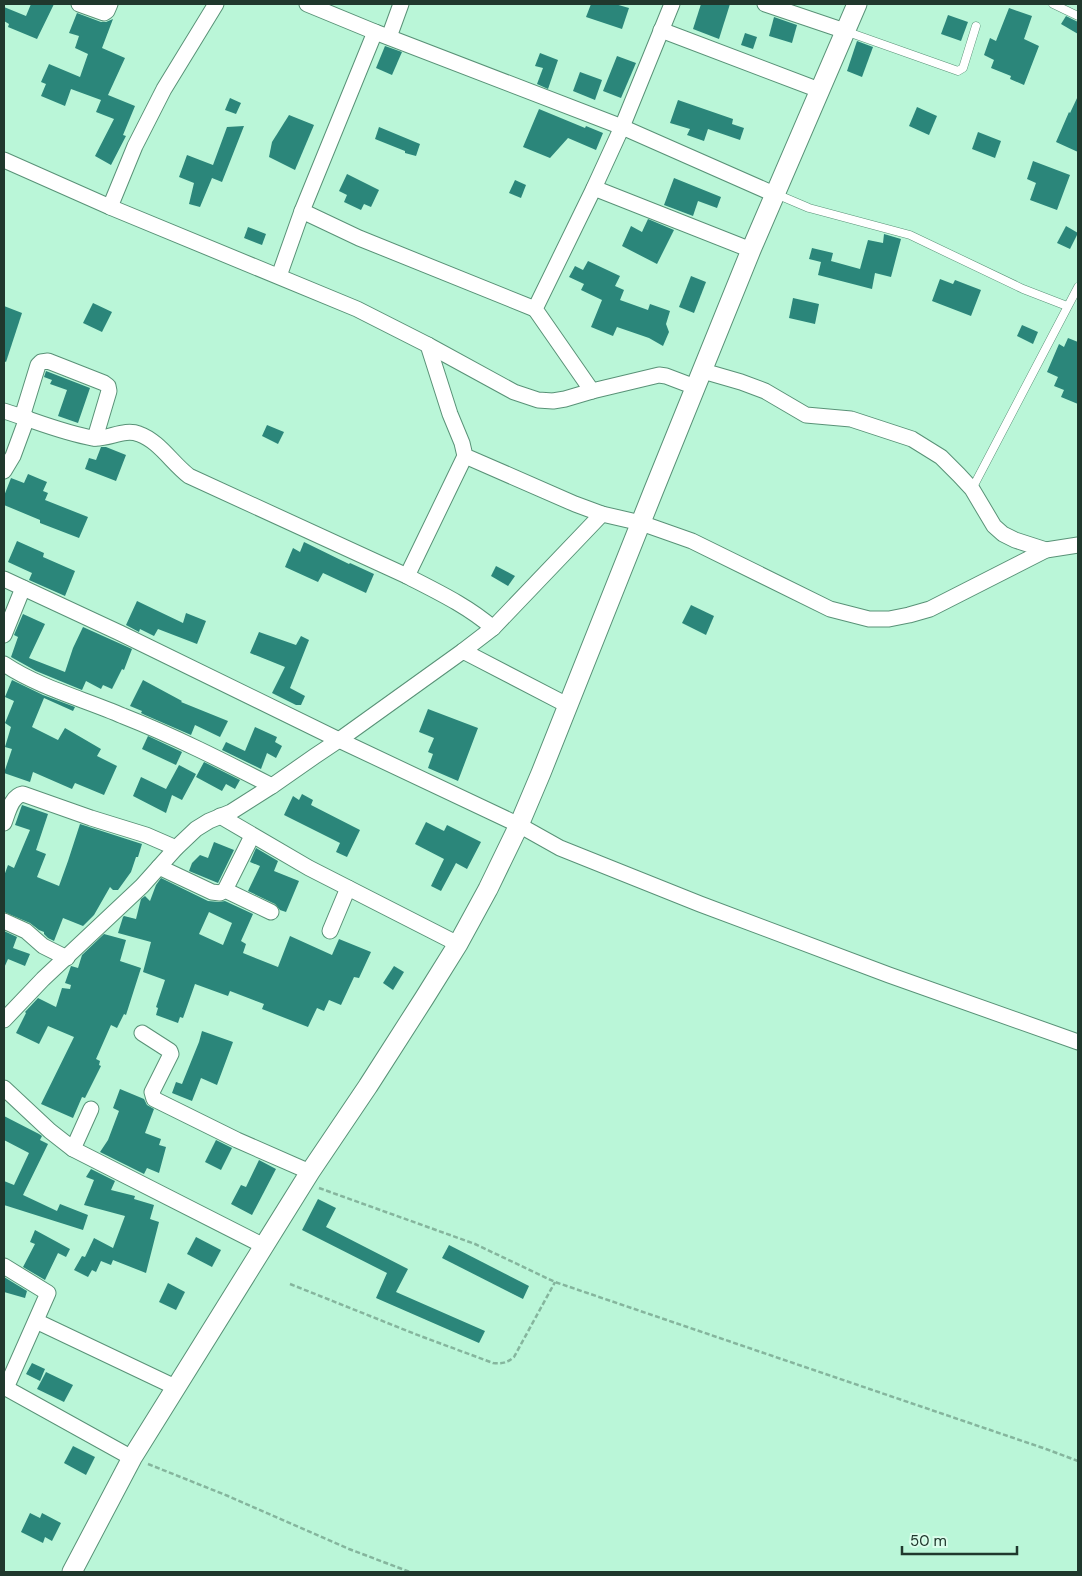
<svg xmlns="http://www.w3.org/2000/svg" width="1082" height="1576" font-family="'DM Sans',sans-serif">
  <style>
    .building { fill: #2b867a; fill-rule: evenodd }
    .lines { fill: none; stroke-linecap: round; stroke-linejoin: round }
    .service-casing { stroke: #599277; stroke-width: 9 }
    .minor-casing { stroke: #599277; stroke-width: 17 }
    .tertiary-casing { stroke: #599277; stroke-width: 21 }
    .path { stroke: #85b59d; stroke-width: 2.5; stroke-dasharray: 5 2.5; stroke-linecap: butt }
    .service { stroke: #fff; stroke-width: 8 }
    .minor { stroke: #fff; stroke-width: 15 }
    .tertiary { stroke: #fff; stroke-width: 19 }
  </style>
  <rect width="100%" height="100%" fill="#baf6d8"/>
  <g class="building">
    <path d="M31,4H54L37,39L8,27L9,24L4,21V7L26,16Z"/>
    <path d="M591,4H615L629,8L622,29L586,17Z"/>
    <path d="M701,4H730L719,39L693,29Z"/>
    <path d="M1009,8L1032,16L1024,39L1039,46L1024,85L1010,79L1011,76L991,68L994,60L984,55L990,38L996,41Z"/>
    <path d="M77,13L101,22H106L113,19L102,48L125,58L108,95L135,106L123,135L126,136L111,165L95,156L114,119L96,112L101,100L71,89L65,106L41,96L46,84L41,82L49,64L80,77L88,54L75,48L79,36L69,33Z"/>
    <path d="M948,15L968,22L961,41L941,34Z"/>
    <path d="M1066,16L1078,22V34L1061,24Z"/>
    <path d="M774,17L797,25L792,43L769,36Z"/>
    <path d="M745,33L757,37L753,49L741,45Z"/>
    <path d="M857,41L873,47L862,77L847,71Z"/>
    <path d="M385,46L402,52L392,75L376,68Z"/>
    <path d="M540,53L558,60L548,89L537,84L543,68L535,66Z"/>
    <path d="M617,56L636,63L621,98L603,91Z"/>
    <path d="M580,72L602,80L595,100L573,91Z"/>
    <path d="M1078,96V152L1056,142L1069,112L1070,113Z"/>
    <path d="M230,98L241,103L236,114L225,110Z"/>
    <path d="M678,100L733,119L732,124L744,128L740,140L708,129L704,141L687,135L690,129L670,123Z"/>
    <path d="M917,107L937,116L929,135L909,126Z"/>
    <path d="M539,109L585,128L586,126L603,133L596,150L568,138L550,158L523,147Z"/>
    <path d="M289,115L314,125L295,170L269,157L272,142Z"/>
    <path d="M244,126L222,182L212,178L200,207L189,204L194,183L179,177L187,155L213,165L227,127Z"/>
    <path d="M379,127L420,144L416,156L405,153V151L375,139Z"/>
    <path d="M978,132L1001,141L995,158L972,149Z"/>
    <path d="M1033,161L1070,175L1057,210L1030,200L1036,183L1027,179Z"/>
    <path d="M347,174L379,190L371,207L364,204L361,210L344,202L347,195L339,191Z"/>
    <path d="M674,178L721,197L717,208L698,201L693,216L664,205Z"/>
    <path d="M515,180L526,185L521,198L509,193Z"/>
    <path d="M648,219L674,230L657,264L622,246L631,226L642,232Z"/>
    <path d="M1066,226L1078,233L1070,249L1057,243Z"/>
    <path d="M248,227L266,234L262,245L244,238Z"/>
    <path d="M884,234L901,239L891,277L875,273L872,289L818,275L821,262L809,259L812,248L833,253L831,261L860,269L868,240L883,243Z"/>
    <path d="M588,261L620,276L615,286L624,290L620,300L648,310L650,304L670,311L666,324L669,332L663,346L649,338L617,327L613,336L591,327L602,300L581,290L584,284L569,277L575,266L583,270Z"/>
    <path d="M691,276L706,282L694,313L679,307Z"/>
    <path d="M940,279L953,284L955,280L981,290L971,316L932,301Z"/>
    <path d="M793,298L819,304L815,324L789,318Z"/>
    <path d="M93,303L112,312L102,332L83,323Z"/>
    <path d="M4,306L22,313L6,362L4,361Z"/>
    <path d="M1022,325L1038,332L1033,344L1017,336Z"/>
    <path d="M1068,338L1078,342V404L1061,397L1064,390L1054,386L1058,377L1047,372L1059,344L1064,347Z"/>
    <path d="M46,371L90,388L78,423L58,416L67,390L50,384L52,380L44,377Z"/>
    <path d="M267,425L284,432L278,444L262,436Z"/>
    <path d="M101,447H106L126,455L116,481L85,469L89,458L96,460Z"/>
    <path d="M28,474L47,482L43,491L48,493L45,500L88,517L79,538L40,523V520L4,505V496L11,478L24,483Z"/>
    <path d="M17,541L44,553L43,557L75,571L65,596L29,580L32,573L8,562Z"/>
    <path d="M304,542L349,564L350,563L374,574L366,593L323,573L318,582L285,567L293,548L300,552Z"/>
    <path d="M496,566L515,576L508,586L491,576Z"/>
    <path d="M137,601L183,623L186,613L206,621L197,644L158,629L154,636L140,629L139,632L126,625Z"/>
    <path d="M691,605L714,616L706,635L682,623Z"/>
    <path d="M23,614L45,624L29,658L65,672L73,648L83,627L132,649L124,670L122,669L112,689L103,685L101,689L86,681L82,690L36,671L11,657L18,637L14,635Z"/>
    <path d="M259,632L296,645L301,636L309,640L290,688L305,696L301,705H296L272,693L285,667L250,653Z"/>
    <path d="M12,680L43,695L75,707L73,711L44,698L32,727L58,740L65,728L101,749L97,756L117,766L104,795L75,783L72,789L33,772L30,782L4,773L12,749L5,747L11,727L5,723L14,701L5,697Z"/>
    <path d="M143,680L182,701L181,702L228,721L220,737L195,725L191,735L145,715L141,713L142,711L130,706Z"/>
    <path d="M428,709L478,728L458,781L428,768L433,754L428,752L434,738L419,732Z"/>
    <path d="M255,727L277,737L275,742L282,746L276,758L267,753L261,769L222,750L226,742L245,751Z"/>
    <path d="M148,736L182,752L176,765L142,749Z"/>
    <path d="M204,762L240,780L235,789L226,784L222,791L196,777Z"/>
    <path d="M179,765L196,774L182,800L172,795L166,813L133,796L141,777L166,789Z"/>
    <path d="M302,794L313,800L311,805L360,830L347,857L336,852L340,843L284,815L293,796L299,800Z"/>
    <path d="M22,805L48,814L36,850L46,854L37,877L59,886L68,861L80,824L142,844L138,857H136L131,872L118,890H113L110,887L94,915L83,926L63,918L54,941L48,938L44,934V932L39,930L30,923L4,912V876L8,865L14,868L30,830L15,825Z"/>
    <path d="M426,822L444,831L447,825L481,842L467,869L456,863L441,891L431,886L444,859L415,844Z"/>
    <path d="M214,842L234,850L218,883L189,871L192,863L200,855L208,858Z"/>
    <path d="M256,848L278,861L274,871L299,881L286,912L280,910L275,904L248,891L260,866L250,862Z"/>
    <path d="M161,878L208,901L219,902L225,901L253,914L241,941L246,944L243,953L278,967L290,936L332,955L339,939L371,952L359,978L354,977L341,1005L329,1000L324,1011L317,1008L308,1027L262,1009L264,1004L230,991L228,996L195,984L183,1018L180,1017L178,1023L156,1015L158,1008L156,1007L165,980L143,972L151,942L118,933L123,917L124,916L136,919L141,899L145,896L150,901L156,885ZM209,912L232,923L223,945L199,934Z"/>
    <path d="M4,931L17,937L13,948L30,954L25,966L8,959L4,968Z"/>
    <path d="M104,934L126,940L120,961L141,968L126,1015L124,1014L117,1028L111,1025L96,1059L100,1061L99,1065L101,1066L85,1098L82,1097L73,1118L41,1104L74,1037L48,1026L39,1044L16,1033L26,1013L25,1012L38,998L56,1007L62,988L70,989L71,985L65,983L71,966L78,968L82,955Z"/>
    <path d="M394,966L404,972L393,990L383,983Z"/>
    <path d="M202,1031L233,1042L217,1085L201,1078L192,1101L172,1093L176,1082L182,1084L199,1042Z"/>
    <path d="M120,1089L144,1099L147,1105L154,1109L145,1133L161,1139L159,1145L166,1147L159,1173L147,1168L144,1174L100,1152L108,1140L119,1111L113,1108Z"/>
    <path d="M4,1116L39,1134L42,1136L40,1140L48,1144L23,1195L57,1211L60,1204L88,1215L83,1230L4,1205V1181L14,1185L29,1153L4,1140Z"/>
    <path d="M216,1140L232,1148L221,1170L205,1162Z"/>
    <path d="M259,1160L276,1169L252,1215L231,1204L241,1185L246,1187Z"/>
    <path d="M91,1169L115,1181L111,1190L135,1196L134,1199L154,1205L150,1219L159,1222L146,1273L113,1260L111,1265L101,1261L96,1272L92,1270L88,1277L74,1270L82,1256L85,1257L94,1238L113,1248L125,1216L84,1205L94,1180L86,1177Z"/>
    <path d="M318,1199L336,1208L326,1227L408,1269L396,1292L485,1331L479,1343L376,1298L387,1273L302,1230Z"/>
    <path d="M35,1230L70,1249L66,1257L58,1253L45,1280L23,1267L35,1244L30,1242Z"/>
    <path d="M196,1237L221,1250L212,1267L187,1254Z"/>
    <path d="M449,1245L529,1286L523,1299L442,1258Z"/>
    <path d="M4,1277L27,1291L25,1298L4,1292Z"/>
    <path d="M168,1283L185,1292L176,1310L159,1302Z"/>
    <path d="M32,1363L45,1369L40,1381L26,1374Z"/>
    <path d="M46,1372L73,1385L64,1402L37,1389Z"/>
    <path d="M73,1446L95,1457L86,1475L64,1463Z"/>
    <path d="M30,1513L40,1518L42,1513L61,1523L52,1541L45,1537L43,1543L21,1532Z"/>
  </g>
  <g class="lines">
    <g class="service-casing">
      <g id="service">
        <path d="M1053,4L1078,16"/>
        <path d="M845,31L958,71L963,68L976,26"/>
        <path d="M776,194L809,208L910,235L1023,289L1067,306"/>
        <path d="M972,489L1078,287"/>
      </g>
    </g>
    <g class="minor-casing">
      <g id="minor">
        <path d="M79,4L104,13L107,11L110,4"/>
        <path d="M307,4L375,32L622,127L774,194"/>
        <path d="M765,4L845,31"/>
        <path d="M661,30L819,90"/>
        <path d="M389,37L401,4"/>
        <path d="M4,160L110,207L357,309L428,345L514,392L538,400L553,401L565,399L592,391L659,375L666,376L695,387"/>
        <path d="M594,188L751,250"/>
        <path d="M110,207L135,146L164,89L216,4"/>
        <path d="M302,211L359,238L535,309"/>
        <path d="M279,276L302,211L375,32"/>
        <path d="M428,345L450,414L462,443L465,456L575,504L602,514L641,523L692,541L830,609L869,619H889L909,615L930,609L1046,550L1078,545"/>
        <path d="M703,371L741,382L765,391L806,415L851,419L912,439L941,457L959,475L972,489L994,526L1003,534L1015,540L1046,550"/>
        <path d="M592,391L535,309L594,188L622,127L672,4"/>
        <path d="M4,411C33,420 63,433 93,438C108,440 124,428 139,434C159,441 172,463 189,476L407,576C436,591 468,606 493,628"/>
        <path d="M22,417L38,365L41,362L48,361L104,383L108,386L109,391L95,438"/>
        <path d="M4,471L13,456L27,418"/>
        <path d="M407,576L465,456"/>
        <path d="M4,579L120,633L339,740L519,825L560,848L700,904L889,975L1078,1042"/>
        <path d="M4,635L23,588"/>
        <path d="M463,651L493,628L602,514"/>
        <path d="M4,664C40,688 84,699 123,716C174,736 223,761 272,786"/>
        <path d="M220,816L309,868L458,944"/>
        <path d="M4,823C8,813 11,796 23,794L91,818L146,835L176,848"/>
        <path d="M159,867L212,892L220,893L225,890L252,836"/>
        <path d="M225,890L271,912"/>
        <path d="M4,921L26,931L43,946L67,958"/>
        <path d="M330,931L348,888"/>
        <path d="M4,1020L43,979L142,886L176,848L196,829L209,821L231,812L272,786L315,756L339,740L463,651L569,706"/>
        <path d="M142,1033L170,1051L171,1054L152,1092L154,1099L237,1140L310,1172"/>
        <path d="M4,1088L50,1131L73,1149L264,1246"/>
        <path d="M73,1149L91,1109"/>
        <path d="M4,1266L48,1293L6,1388"/>
        <path d="M36,1321L175,1387"/>
        <path d="M4,1387L132,1458"/>
      </g>
    </g>
    <g class="tertiary-casing">
      <path id="tertiary" d="M72,1572L132,1458L310,1172L368,1086L425,997L458,944L488,889L519,825L541,773L653,492L751,250L857,4"/>
    </g>
    <g class="path">
      <path d="M319,1188L475,1244L555,1282L1046,1449L1078,1461"/>
      <path d="M290,1284L415,1334L493,1363C502,1364 507,1363 514,1357L555,1282"/>
      <path d="M148,1464L228,1496L349,1549L410,1572"/>
    </g>
    <use href="#service" class="service"/>
    <use href="#minor" class="minor"/>
    <use href="#tertiary" class="tertiary"/>
  </g>
  <rect width="1082" height="1576" fill="none" stroke="#20382d" stroke-width="10"/>
  <path d="M902 1546v8h115v-8" fill="none" stroke="#20382d" stroke-width="2.5"/>
  <text x="910" y="1546" font-size="15" fill="#20382d" stroke="#dafdeb" stroke-width="4" paint-order="stroke">50 m</text>
</svg>
